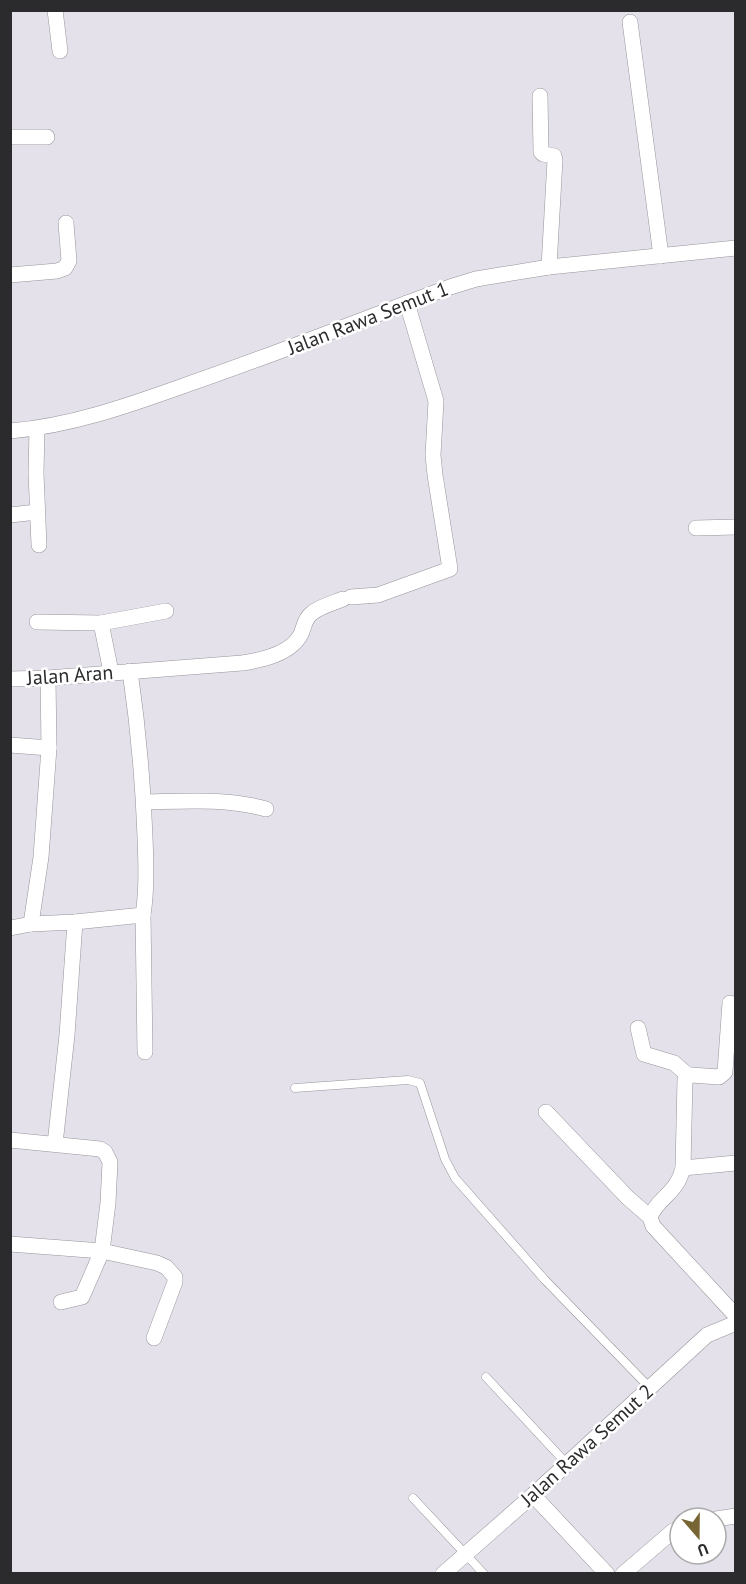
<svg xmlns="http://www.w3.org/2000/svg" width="746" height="1584" font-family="'PT Sans',sans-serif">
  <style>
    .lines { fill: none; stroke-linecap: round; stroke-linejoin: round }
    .lane-casing { stroke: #96949b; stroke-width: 9 }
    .street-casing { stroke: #96949b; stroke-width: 16 }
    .lane { stroke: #fff; stroke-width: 8 }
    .street { stroke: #fff; stroke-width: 15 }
    .labels { text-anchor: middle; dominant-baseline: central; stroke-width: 5; stroke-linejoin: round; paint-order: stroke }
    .street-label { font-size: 20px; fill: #2b2a2d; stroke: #fff }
  </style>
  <rect width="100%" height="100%" fill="#e4e1ea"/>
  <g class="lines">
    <g class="lane-casing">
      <g id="lane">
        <path d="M295,1088L408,1080L420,1083L445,1159L455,1178L545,1280L650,1388"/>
        <path d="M486,1377L567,1464"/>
        <path d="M413,1498L484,1574"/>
      </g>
    </g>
    <g class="street-casing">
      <g id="street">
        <path d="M55,10L60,51"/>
        <path d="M630,22L661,256"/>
        <path d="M540,96L541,152L543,154L554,156L555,160L549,267"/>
        <path d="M10,137H47"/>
        <path d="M10,275L57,271L65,268L69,261L66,223"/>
        <path d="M37,429L36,473L39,545"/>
        <path d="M10,431C70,426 127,406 183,386C273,355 361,320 450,287L476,279L549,267L736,248"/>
        <path d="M10,515L37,512"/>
        <path d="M696,528L736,527"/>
        <path d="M351,597L378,595L450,569L435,475L433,455L436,401L407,303"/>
        <path d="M37,622L101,623"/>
        <path d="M111,672L101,623L166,611"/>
        <path d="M10,679L48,678L242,663C262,660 291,654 301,634C304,627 305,618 312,613C321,606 333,603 343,599"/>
        <path d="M10,745L49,748"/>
        <path d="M145,802C186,801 226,798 266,809"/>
        <path d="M143,915L145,1052"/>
        <path d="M31,924L41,857L49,748L48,678"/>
        <path d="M10,928L31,924L75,922L143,915C147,889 146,863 145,837C143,781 138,726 130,671"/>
        <path d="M638,1028L644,1054L674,1063L689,1076"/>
        <path d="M546,1112L628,1198L650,1217L653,1226L736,1316"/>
        <path d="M10,1140L100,1149L105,1152L110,1162L108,1203L102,1251L82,1297L61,1302"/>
        <path d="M55,1144L67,1035L75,922"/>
        <path d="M683,1168L736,1163"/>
        <path d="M650,1217C658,1197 677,1194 683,1168L685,1079L691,1075L719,1077L725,1072L730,1003"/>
        <path d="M10,1244L102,1251L157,1263L166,1267L175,1277V1282L154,1338"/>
        <path d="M533,1495L607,1574"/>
        <path d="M716,1519L736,1516"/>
        <path d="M443,1574L533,1495L707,1335L736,1323"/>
        <path d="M623,1574L673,1531L680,1528"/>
      </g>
    </g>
    <use href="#lane" class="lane"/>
    <use href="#street" class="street"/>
  </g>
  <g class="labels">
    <g class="street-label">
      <text transform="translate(368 318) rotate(-21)">Jalan Rawa Semut 1</text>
      <text transform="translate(70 675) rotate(-4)">Jalan Aran</text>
      <text transform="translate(587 1445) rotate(-42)">Jalan Rawa Semut 2</text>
    </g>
  </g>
  <rect width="746" height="1584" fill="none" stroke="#2b2a2d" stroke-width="24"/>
  <g transform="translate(698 1536) rotate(160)"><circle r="28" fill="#ffffff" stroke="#aaaaab" stroke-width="1.5"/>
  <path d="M0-4.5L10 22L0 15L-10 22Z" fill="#776533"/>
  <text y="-9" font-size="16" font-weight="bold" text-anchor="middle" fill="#2b2a2d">U</text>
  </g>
</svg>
